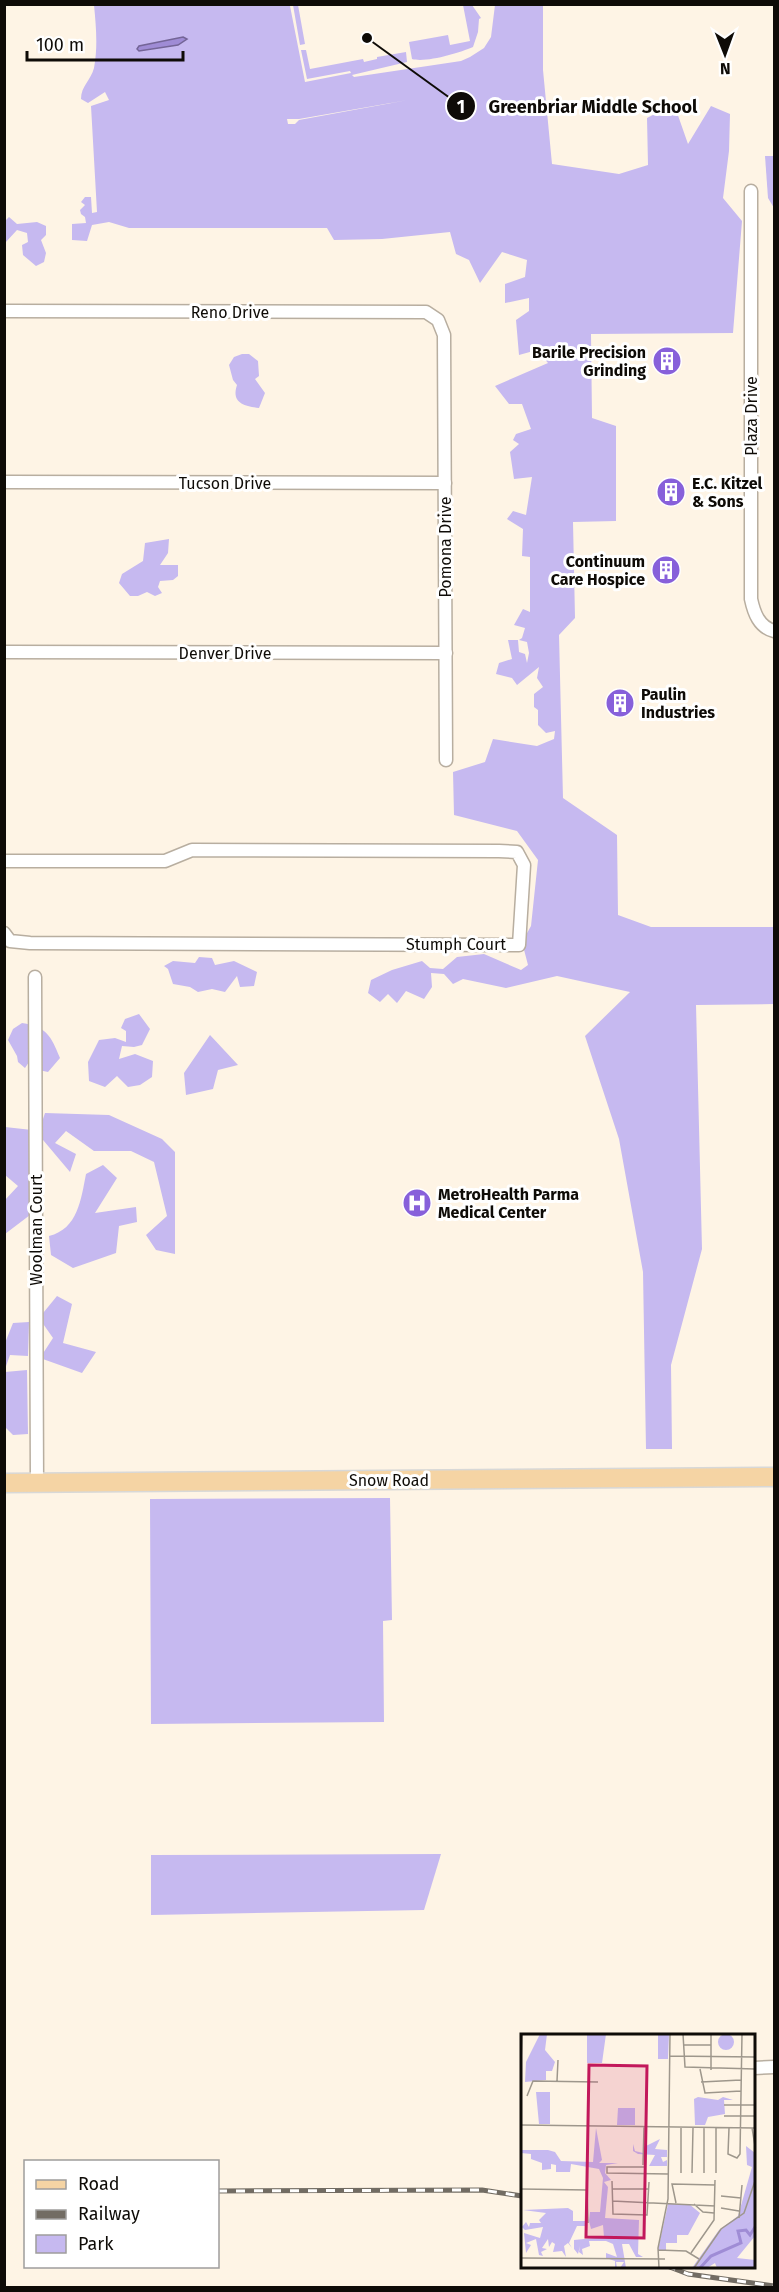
<svg xmlns="http://www.w3.org/2000/svg" width="779" height="2292" font-family="'Fira Sans',sans-serif">
  <style>
    .green { fill: #c6b9f0; fill-rule: evenodd }
    .water { fill: #9f8cd5; stroke: #746597; stroke-width: 1.5 }
    .lines { fill: none; stroke-linecap: round; stroke-linejoin: round }
    .minor-casing { stroke: #b8aea0; stroke-width: 15 }
    .primary-casing { stroke: #d8d8d7; stroke-width: 21 }
    .minor { stroke: #fff; stroke-width: 12 }
    .primary { stroke: #f5d4a4; stroke-width: 18 }
    .rail-casing { stroke: #726c63; stroke-width: 5 }
    .rail { stroke: #fff; stroke-width: 3; stroke-dasharray: 9; stroke-linecap: butt }
    .labels { text-anchor: middle; dominant-baseline: central; stroke-width: 6; stroke-linejoin: round; paint-order: stroke }
    .street-label { font-size: 16px; fill: #0e0b07; stroke: #fff }
    .poi-label { font-size: 16px; font-weight: bold; fill: #0e0b07; stroke: #fff; text-anchor: start }
    .inset-river { fill: none; stroke: #9f8cd5; stroke-width: 3 }
    .inset-road { fill: none; stroke: #9e978c; stroke-width: 1.5 }
    .view { fill: #c2185b; fill-opacity: 0.15; stroke: #c2185b; stroke-width: 3 }
    .inset-edge { fill: none; stroke: #0e0b07; stroke-width: 3 }
    .leader { fill: none; stroke: #0e0b07; stroke-width: 2 }
    .callout-dot { fill: #0e0b07; stroke: #fff; stroke-width: 2 }
    .mark-label { font-size: 18px; text-anchor: middle; font-weight: bold; fill: #fff }
    .callout-label { font-size: 18px; text-anchor: middle; font-weight: bold; fill: #0e0b07; stroke: #fff; stroke-width: 6; stroke-linejoin: round; paint-order: stroke }
  </style>
  <rect width="100%" height="100%" fill="#fef4e5"/>
  <g class="green">
    <path d="M94,5H298L305,44L300,45L293,5L290,6L305,82L351,73L350,71L307,79L301,50H306L310,69L363,59L364,62L377,59V57L406,52L407,62L352,75L354,77L461,61L470,57L484,48L491,37L495,5H543V70L552,164L619,174L648,165L647,118L674,104L688,144L711,106L730,114L729,151L723,198L742,221L733,333L591,334L592,418L616,426V521L573,522L575,618L559,635L563,798L617,835L618,915L651,927H774V1004L696,1005L702,1249L671,1365L672,1449H646L643,1272L619,1139L585,1036L630,992L557,976L506,988L463,979L453,984L444,974L431,973L432,987L424,999L406,991L397,1003L388,994L380,1002L368,993L371,980L392,970L422,961L430,968L443,969L457,957L484,954L521,970L528,965L522,942L531,926L538,860L517,831L454,815L453,772L485,762L493,739L537,746L554,739L555,731L546,733L538,725V710L534,707V694L543,687L537,678L539,667L517,685L512,678L496,674L499,663L512,659L508,640H518L519,652L525,654L527,663L529,653L527,642L519,640L522,638L525,628L514,625L523,609L530,612V557L522,556L523,529L507,519L513,511L526,515L532,477L514,479L510,452L519,444L513,440L516,434L531,429L522,404H509L495,386L548,363L537,350L519,355L516,320L529,311V298L505,303V284L525,277L527,260L502,252L480,283L469,260L456,254L450,232L382,239L334,240L327,228H129L109,222L92,225L87,241L72,240V224L86,223L85,217L81,214L80,210L85,205L81,202L85,197H91L92,213L97,212L91,106L109,100L105,92L88,103L81,99C81,86 91,80 94,68C98,47 96,26 94,5ZM408,100L299,120L295,124H288L287,119H299Z"/>
    <path d="M463,5H472L481,18L479,19L478,32L473,47C459,53 426,63 412,59L409,42L448,35L450,45L470,41Z"/>
    <path d="M765,156H774V208L768,198Z"/>
    <path d="M9,217L17,224L37,222L46,226V235L41,240L46,253L44,262L36,266L23,255L22,245L28,242L27,233L17,230L5,243V221Z"/>
    <path d="M242,354H249L258,361L259,376L255,379L265,393L259,408C244,406 231,403 237,385L233,380L229,365L234,357Z"/>
    <path d="M169,539L168,553L160,565H178V576L173,580L160,581L158,587L162,593L155,596L147,592L138,596H130L119,583L122,574L143,561L145,543Z"/>
    <path d="M199,957L212,958L215,965L234,961L257,972L254,986L240,987L237,976L225,992L212,989L198,992L190,987L173,984L168,969L164,966L173,961L195,963Z"/>
    <path d="M139,1014L150,1029L142,1045L134,1047L122,1046L119,1059L135,1054L153,1061L152,1077L140,1085L128,1087L117,1076L105,1087L89,1081L88,1062L99,1040L115,1038L126,1042V1031L121,1028L125,1019Z"/>
    <path d="M22,1023C47,1027 51,1036 60,1058L48,1072L34,1069L33,1056L25,1068L18,1062L17,1056L8,1040L13,1029Z"/>
    <path d="M210,1035L238,1065L218,1070L213,1089L186,1095L184,1073Z"/>
    <path d="M45,1113L109,1115L162,1139L175,1152V1254L156,1250L146,1235L167,1216L154,1162L131,1151H94L66,1131L55,1143L76,1154L70,1172L38,1134Z"/>
    <path d="M5,1127L32,1130L30,1215L5,1234V1200L18,1186L5,1175Z"/>
    <path d="M103,1165L117,1178L95,1213L136,1207L137,1222L119,1226L116,1253L73,1268L51,1255L49,1236C78,1229 81,1199 86,1174Z"/>
    <path d="M57,1296L72,1304L63,1343L96,1352L82,1373L40,1358L53,1338L39,1318Z"/>
    <path d="M29,1322L28,1356L10,1355L5,1369V1343L13,1323Z"/>
    <path d="M27,1370L28,1434L13,1435L5,1427L6,1380H5V1372Z"/>
    <path d="M390,1498L392,1620L383,1621L384,1722L151,1724L150,1499Z"/>
    <path d="M441,1854L424,1910L151,1915V1855Z"/>
  </g>
  <path class="water" d="M183,37L187,39L178,45L139,51L137,49L139,46Z"/>
  <g class="lines">
    <g class="minor-casing">
      <g id="minor">
        <path d="M751,191V599C754,613 759,627 774,631"/>
        <path d="M4,311L426,312L438,320L444,335L446,760"/>
        <path d="M4,482L445,483"/>
        <path d="M4,652L446,653"/>
        <path d="M4,861H165L192,850L499,851L517,852L524,865L519,945L30,943L10,941L4,933"/>
        <path d="M35,977L37,1483"/>
        <path d="M754,2068L774,2067"/>
      </g>
    </g>
    <g class="primary-casing">
      <path id="primary" d="M4,1483L774,1477"/>
    </g>
    <use href="#minor" class="minor"/>
    <use href="#primary" class="primary"/>
    <g class="rail-casing">
      <g id="rail">
        <path d="M218,2191L482,2190L522,2196"/>
        <path d="M667,2266L688,2274L774,2286"/>
      </g>
    </g>
    <use href="#rail" class="rail"/>
  </g>
  <defs>
    <g id="building-disc" transform="scale(1.5)"><circle r="9.5" fill="#8760da" stroke="#fff"/><path d="M-4-6H4V6H1V3H-1V6H-4ZM-2.5-4.3h1.7v1.8h-1.7ZM.8-4.3h1.7v1.8H.8ZM-2.5-1h1.7V.8h-1.7ZM.8-1h1.7V.8H.8Z" fill="#fff"/></g>
    <g id="hospital-disc" transform="scale(1.5)"><circle r="9.5" fill="#8760da" stroke="#fff"/><path d="M-5-5h3v3.5h4V-5h3V5h-3V1.5h-4V5h-3Z" fill="#fff"/></g>
  </defs>
  <g fill-rule="evenodd">
    <use href="#building-disc" x="667" y="361"/>
    <use href="#building-disc" x="671" y="492"/>
    <use href="#building-disc" x="666" y="570"/>
    <use href="#building-disc" x="620" y="703"/>
    <use href="#hospital-disc" x="417" y="1203"/>
  </g>
  <g class="labels">
    <g class="street-label">
      <text x="230" y="312">Reno Drive</text>
      <text transform="translate(751 416) rotate(-90)">Plaza Drive</text>
      <text x="225" y="483">Tucson Drive</text>
      <text transform="translate(445 547) rotate(-90)">Pomona Drive</text>
      <text x="225" y="653">Denver Drive</text>
      <text x="456" y="944">Stumph Court</text>
      <text transform="translate(36 1230) rotate(-90)">Woolman Court</text>
      <text x="389" y="1480">Snow Road</text>
    </g>
    <g class="poi-label">
      <text x="646" y="352" text-anchor="end">Barile Precision<tspan x="646" dy="18">Grinding</tspan></text>
      <text x="692" y="483">E.C. Kitzel<tspan x="692" dy="18">&amp; Sons</tspan></text>
      <text x="645" y="561" text-anchor="end">Continuum<tspan x="645" dy="18">Care Hospice</tspan></text>
      <text x="641" y="694">Paulin<tspan x="641" dy="18">Industries</tspan></text>
      <text x="438" y="1194">MetroHealth Parma<tspan x="438" dy="18">Medical Center</tspan></text>
    </g>
  </g>
  <g transform="translate(521 2034)">
    <rect width="234" height="234" fill="#fef4e5"/>
    <path d="M197 8a8 8 0 1 1 16 0a8 8 0 1 1-16 0ZM19,0H26L24,16L34,28L31,37H25V46L4,48L5,28ZM66,0H85L81,29H66ZM137,0H148L147,25H137ZM15,58H29V90H18ZM177,63L197,66L202,63L212,66H203L204,80L187,83L184,91H174L173,65ZM97,74H114V91H96ZM75,94L81,126L78,129H97L85,131L84,139L90,146L83,148L87,153L84,184L118,186L117,220L122,223H115L108,210H101L105,234H99L103,228H95L96,234H94V227L85,224V219L96,223L92,210L85,207H68L69,212L61,215L62,221L58,218L59,212L57,220L53,215V206L83,203L82,191L70,195L68,187L69,178H79L82,144L78,135L50,130L49,138H35V131L30,130V135L21,136V129L10,125V120L0,119V116H27L34,118L40,127L72,128ZM139,105L134,115L146,116V123H140L142,128L146,126V132H128L134,121L117,120L112,117V110L114,117L122,119L123,113ZM225,112L234,119V202L216,224L234,226V234H196L194,229L186,234H171L198,196L217,182L231,133L226,131ZM147,170H168L179,179L167,201H156V209H145V216H137ZM47,174L52,177V187H65L66,192H56L48,209L51,214L47,209L43,212L45,223L41,217L32,218L34,210L31,208L28,213L27,205L21,214L26,215L20,218L22,222L18,221L15,205L5,209L10,211L5,219L3,199L19,204L22,193L4,196L1,193L5,188L8,193L9,189H20L18,186L25,179L2,176Z" fill="#c6b9f0"/>
    <path class="inset-river" d="M179,234L190,222L220,209L217,197L225,196L229,201L234,193"/>
    <path class="inset-road" d="M162,0L164,33L234,35M167,0H190M162,11H190M149,22L234,23M0,29L1,0M179,35L184,59L220,57M190,36V0M36,47L37,26M180,48L220,46M6,62L12,47L77,48M203,71H234M203,82H234M0,91L234,94M208,94L207,120L216,124L219,120L221,0M231,94L234,112M122,131L123,93M124,139V133H86V139L147,140M160,139V93M171,139L172,94M183,139V94M195,139V94M91,147L92,180L126,181L128,148M0,155L66,156L67,189M91,155H128M200,162L220,164M91,167L194,172M155,169L151,150L194,151M173,170L182,178L193,179M200,174L218,177M218,184L221,151M137,216L165,217L178,225M170,219L193,186L194,146M0,224L144,225M138,234L137,214L147,165L149,0M173,234L200,195L223,179L234,147"/>
    <path class="view" d="M68,31L126,32L123,204L65,203Z"/>
    <rect width="234" height="234" class="inset-edge"/>
  </g>
  <path class="leader" d="M367 38L461 106"/>
  <g class="callout-dot">
    <circle cx="367" cy="38" r="6"/>
    <circle cx="461" cy="106" r="15"/>
  </g>
  <g class="mark-label">
    <text x="461" y="113">1</text>
  </g>
  <g class="callout-label">
    <text x="593" y="113">Greenbriar Middle School</text>
  </g>
  <rect width="779" height="2292" fill="none" stroke="#0e0b07" stroke-width="12"/>
  <rect x="24" y="2160" width="195" height="108" fill="#ffffff" stroke="#9f9d9c" stroke-width="1.5"/>
  <rect x="36" y="2180" width="30" height="9" fill="#f5d4a4" stroke="#9f9d9c" stroke-width="1.5"/>
  <text x="78" y="2190" font-size="18" fill="#0e0b07">Road</text>
  <rect x="36" y="2210" width="30" height="9" fill="#726c63" stroke="#9f9d9c" stroke-width="1.5"/>
  <text x="78" y="2220" font-size="18" fill="#0e0b07">Railway</text>
  <rect x="36" y="2235" width="30" height="18" fill="#c6b9f0" stroke="#9f9d9c" stroke-width="1.5"/>
  <text x="78" y="2250" font-size="18" fill="#0e0b07">Park</text>
  <g transform="translate(725 54) rotate(179)" stroke="#ffffff" stroke-width="4.5" paint-order="stroke">
  <path d="M0-4.5L10 22L0 15L-10 22Z" fill="#0e0b07"/>
  <text y="-9" font-size="16" font-weight="bold" text-anchor="middle" fill="#0e0b07">N</text>
  </g>
  <path d="M27 51v9h156v-9" fill="none" stroke="#0e0b07" stroke-width="3"/>
  <text x="36" y="51" font-size="18" fill="#0e0b07" stroke="#ffffff" stroke-width="4.5" paint-order="stroke">100 m</text>
</svg>
